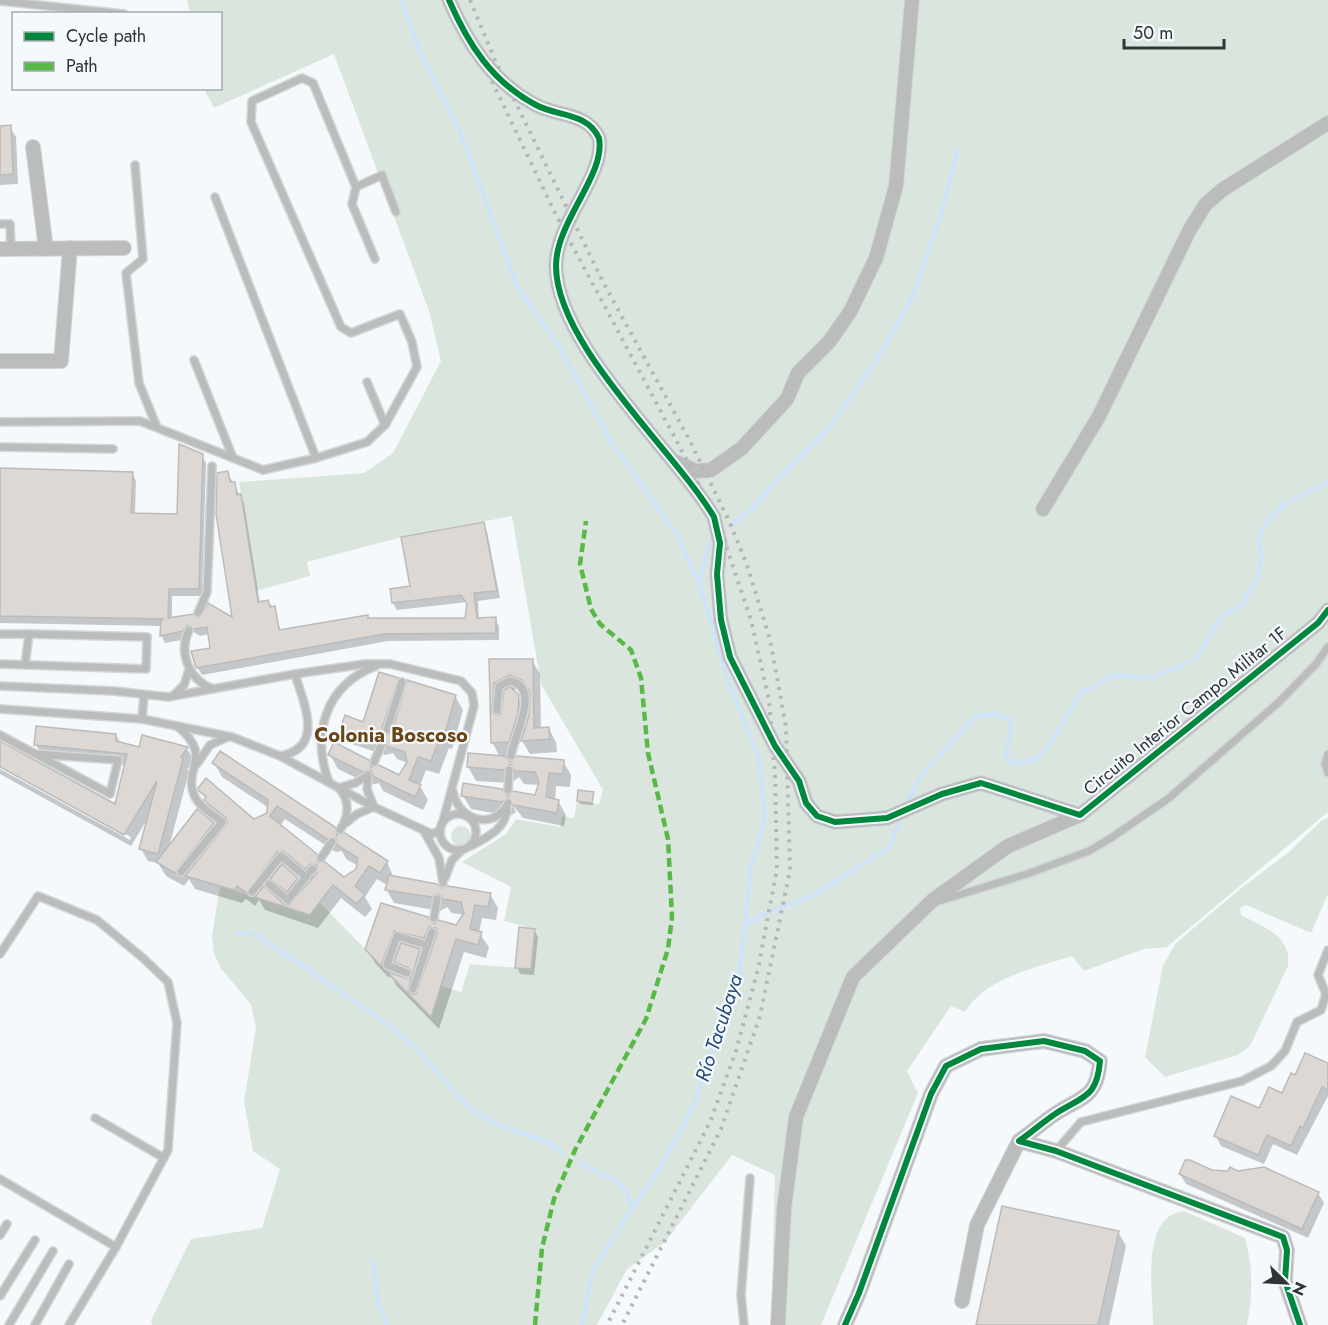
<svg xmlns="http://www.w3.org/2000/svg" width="1328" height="1325" font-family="Jost,sans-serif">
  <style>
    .green { fill: #dae6dd }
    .shadow { fill: #0003; fill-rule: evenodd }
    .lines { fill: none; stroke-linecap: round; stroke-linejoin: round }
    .stream { stroke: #cee2fa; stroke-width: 4 }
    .building { fill: #ddd8d3; stroke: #bbb; stroke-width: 1.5; fill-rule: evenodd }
    .lane-casing { stroke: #d3d6d8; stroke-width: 10 }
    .street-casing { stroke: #d3d6d8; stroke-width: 16 }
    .lane { stroke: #bbbdbc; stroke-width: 7 }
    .street { stroke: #bbbdbc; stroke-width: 14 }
    .rail { stroke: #b5b6b7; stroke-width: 4; stroke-dasharray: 3 6; stroke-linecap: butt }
    .quiet { stroke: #58b947; stroke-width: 4.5; stroke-dasharray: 9 4.5; stroke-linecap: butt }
    .cycleway-casing { stroke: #f4f9fe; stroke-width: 10 }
    .cycleway { stroke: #00873e; stroke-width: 6 }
    .labels { text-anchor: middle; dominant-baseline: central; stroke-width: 4.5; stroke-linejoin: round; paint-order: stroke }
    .street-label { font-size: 18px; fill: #303437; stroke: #f4f9fe }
    .neighbourhood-label { font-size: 20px; font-weight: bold; fill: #6a4515; stroke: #f4f9fe }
    .water-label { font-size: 20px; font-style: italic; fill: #244974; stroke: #f4f9fe }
  </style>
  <rect width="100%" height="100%" fill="#f6f9fc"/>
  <g class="green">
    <path d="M187,0H1328V812L1167,947L1144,949L1084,971L1072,956C1035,968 987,977 965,1012L951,1006L907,1071L918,1093L821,1325H771L775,1175L732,1155L665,1242L627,1269L597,1325H152L151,1320L191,1239L262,1228L280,1169L253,1151L244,1102L256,1027L251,1005L220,967L214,953L212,936L220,886L310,915L320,903L431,1016L441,986L461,992L470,964L531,969L535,929L504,921L511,887L462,862L506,834L516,819L560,827L562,816L574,818L577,801L599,804L603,790L541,684L512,516L402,537L307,562L310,576L256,591L239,482L364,473L393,453L441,361L429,311L334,54L214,108L204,89L220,88V14L190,13Z"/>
    <path d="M1328,818V894L1311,933L1246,905L1240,908L1241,915C1265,928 1292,936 1288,966L1250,1046L1238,1055L1165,1077L1145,1057L1163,965L1176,943L1240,889L1289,852L1321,821Z"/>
    <circle cx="461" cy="836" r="10"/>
    <path d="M1184,1211L1245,1238C1253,1267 1253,1296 1247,1325H1153C1153,1292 1140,1215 1184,1211Z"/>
  </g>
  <g class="shadow">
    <path d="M0,127H10L16,137L18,184L0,185Z"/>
    <path d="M202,455L206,463L202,596H172V619L234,620L227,472L244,503L260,603L268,602L274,608L281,631L367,616L369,619H466L467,602L397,610L393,603L483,523L487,531L500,598L478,601L479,619H495L499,626V640L388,641L202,675L197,667L212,649L209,634L200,636L192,631L187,639L165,643L161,635L162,626L0,623V470L132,473L136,481L135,514L179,515Z"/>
    <path d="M532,660L540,674L541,729H549L556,742L557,752L530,754L521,739L516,755L503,756L510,764L563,761L571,775L570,787L556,786L555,800L558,801L566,815L564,826L523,818L512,804L516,812L510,816L471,809L463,796L536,797L540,785L524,784L519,777L511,783L476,781L468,767L500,757L492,742L491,661ZM518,688L531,694L530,716L524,731L526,709L512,691ZM505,695L503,715L499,716L501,697Z"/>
    <path d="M398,679L405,692L455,696L463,710L452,749L449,748L439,774L426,770L420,786L428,800L423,810L383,791L379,783L371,785L338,769L330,755L368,761L372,768L400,777L408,763L397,759L393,753L385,755L349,743L342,729L364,724Z"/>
    <path d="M116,735L121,744L140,748L143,737L187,749L194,760L187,769L189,772L169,847L213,824L219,835L227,826L214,814L200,788L254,820L268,814L269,808L222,777L214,763L334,828L339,836L387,862L394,878L441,890L490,894L498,908L496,920L482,918L479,933L489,947L486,958L464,952L439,1029L396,985L391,975L389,978L375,963L367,949L382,905L433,926L457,927L465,915L452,913L447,907L440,911L394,903L386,889L387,885L377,879L365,897L372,909L365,917L341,898L318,928L265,910L259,900L255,906L246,899L242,903L195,889L189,879L184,886L166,876L158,863L148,861L141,849L148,818L131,846L0,774V769L130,840L131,837L0,765V743L116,807L126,765L43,757L36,745ZM285,819L336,852L342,851L346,859L358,866V870L344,879L320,864L315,855L280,826ZM291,864L312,881L304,891L297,879L282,867ZM273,881L280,892L293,903L290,907L284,906L266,890ZM418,948L433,952L428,965ZM395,961L404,975L419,981L421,985L418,992L411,978L405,980L391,973Z"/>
    <path d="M593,794V805L580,804L579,801Z"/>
    <path d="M534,930L538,937L534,975L520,974L517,967Z"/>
    <path d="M1328,1065V1096L1297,1155L1273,1144L1264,1164L1221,1146L1215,1135L1282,1095L1296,1077Z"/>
    <path d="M1212,1171L1318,1193L1324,1203L1308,1238L1186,1184L1180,1174Z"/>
    <path d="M1118,1232L1126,1246L1109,1325H977Z"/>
  </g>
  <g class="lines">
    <g class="stream">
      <path d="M401,0L420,52L459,129L517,286L559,346L610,440L677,535L699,582L726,675L759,758L765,820L751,866L739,977L692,1109L659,1169L624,1220L593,1271L582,1325"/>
      <path d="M730,526L756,505L777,480L829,428L876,361L912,298L941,215L957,151"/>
      <path d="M699,581L709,544"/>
      <path d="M904,807L921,776L976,716L995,714L1009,719L1010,734L1006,757L1014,764L1035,759L1047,749L1081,693L1114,675L1152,678L1196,659L1221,617L1242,605L1258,575L1262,558L1258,540L1266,523L1284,504L1328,482"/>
      <path d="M744,926L764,914L814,895L890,847L902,815"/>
      <path d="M238,932L259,936L386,1023L420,1052L459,1097L474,1111L497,1124L546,1142L563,1153"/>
      <path d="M579,1163L617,1181L627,1193L632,1208"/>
      <path d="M373,1261L378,1304L388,1325"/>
    </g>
  </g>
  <g class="building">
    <path d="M11,125L13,174L0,175V126Z"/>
    <path d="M179,444L203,454L199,589H169L168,618L193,614L199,618L208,603L232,617L216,514L217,473L228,471L230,482H235L237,495L241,494L258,602L268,600L270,607L275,606L279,630L368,615V618H465L467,604L461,595L392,603L390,589L410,586L401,537L484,522L497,591L474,593L477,618L496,617V633L384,634L196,668L191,651L210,648L207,627L194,629L187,625L183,631L160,636L161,620L164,619L0,616V468L133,472L131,513L177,514Z"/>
    <path d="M489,659H533L534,728L549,727L550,739L521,741L529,715L530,692L522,680L510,675L494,683L492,712L496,715L501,714L504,690L510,687L519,695L518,713L509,742L491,743Z"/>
    <path d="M379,672L399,678L382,728L386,735L392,732L407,680L456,695L444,736L441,735L431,761L418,757L409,780L421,785L415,797L374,777L371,770L363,772L328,755L334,742L369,760L371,767L379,765L399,775L407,762L405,752L387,746L385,739L377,742L340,729L345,715L363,722Z"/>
    <path d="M36,726L116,734V741L139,747L142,735L188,747L181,757L183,759L158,854L139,849L157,781L124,835L0,767V741L115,804L127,754L34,745Z"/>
    <path d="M220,751L335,827L337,835L345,833L388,861L380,873L369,866L355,886L365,894L357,904L333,885L310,915L255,897L264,886L284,904L289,905L317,873V865L311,864L305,869L283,851L277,852L247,893L237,886L234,890L185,876L227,823L226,818L207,803L204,800L206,797L199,791L198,788L206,778L254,819L267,813L268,800L212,763ZM277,806L327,839L336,838L337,845L358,858L356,869L344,877L325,862H317V854L270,816Z"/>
    <path d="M468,753L505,756L510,762L517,756L564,760L563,774L549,773L546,797L559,800L557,813L513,805L509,798L502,802L461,796L463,783L502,789L508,796L513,791L535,795L539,782L535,772L515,771L510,764L503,770L467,767Z"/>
    <path d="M578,790L594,792L592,803L577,801Z"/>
    <path d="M197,809L214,823L175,873L156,862Z"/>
    <path d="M282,864L298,878L287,892L270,879Z"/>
    <path d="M389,875L437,884L442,888L448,886L491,893L488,907L475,905L470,929L482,932L478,945L456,939L431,1017L386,971L405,978L411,977L408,991L412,994H416L437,934L436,928L429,927L424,938L394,931L381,966L365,949L381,903L428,917L434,924L439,920L456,925L464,913L461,902L443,899L438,894L432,897L385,890Z"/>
    <path d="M519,927L535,929L531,969L515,968Z"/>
    <path d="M401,943L420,949L413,973L409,968L394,962Z"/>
    <path d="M1305,1053L1328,1063V1090L1322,1087L1303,1128L1300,1126L1291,1146L1267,1135L1258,1155L1214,1136L1231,1096L1259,1108L1269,1087L1282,1093L1291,1073L1295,1075Z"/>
    <path d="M1185,1160H1190L1212,1170L1228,1171L1230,1167L1238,1171L1264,1167L1319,1192L1302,1229L1179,1174Z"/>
    <path d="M1002,1206L1119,1231L1098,1325H976Z"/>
  </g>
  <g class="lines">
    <g class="lane-casing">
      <g id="lane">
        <path d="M0,1L124,14"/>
        <path d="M135,165L143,259L126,273L139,383L156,425"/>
        <path d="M356,187L382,175L396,212"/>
        <path d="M215,197L316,458"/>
        <path d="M0,224H10L11,249"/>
        <path d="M194,360L233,458"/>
        <path d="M367,382L385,425"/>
        <path d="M0,422L140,421L263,470L316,458L367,442L385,425L417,367L412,342L400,314L351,333L341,327L251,122L252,101L302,78L313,83L356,187L352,204L375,259"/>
        <path d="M0,447L113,449"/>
        <path d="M198,613L207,592L212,466"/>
        <path d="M189,630C178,653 189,680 213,689"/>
        <path d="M0,634H29L25,665"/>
        <path d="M0,664L146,669L147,637L29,634"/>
        <path d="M0,686L114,691L168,697L295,674L365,664H390L461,681L472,693L474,706L443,821L439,831L432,834L374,807L280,756L232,737L142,719L0,709"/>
        <path d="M174,695L184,685L189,670"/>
        <path d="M497,710L499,686L510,681C543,687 512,739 511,756"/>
        <path d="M142,719L144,695"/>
        <path d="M177,726C214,756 183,768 194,795C199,807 213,814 222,822L181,872"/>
        <path d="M387,730L402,682"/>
        <path d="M0,735L110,794L118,760L36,754"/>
        <path d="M1328,754L1325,764L1328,773"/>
        <path d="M280,756C326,748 303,702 295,674"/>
        <path d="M374,762L382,744"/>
        <path d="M197,764L210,745L228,737"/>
        <path d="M329,782C311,735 325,685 376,666"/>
        <path d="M508,790L509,770"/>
        <path d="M453,792C458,820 494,832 508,803"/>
        <circle cx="458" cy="832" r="18"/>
        <path d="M346,823L357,814L374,807L367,789L368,775"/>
        <path d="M340,830C349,816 350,801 339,788L355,783L368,775"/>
        <path d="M425,833L439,858L443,883"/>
        <path d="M471,846C487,837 505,830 507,809"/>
        <path d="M321,858L332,842"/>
        <path d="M310,872L313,869"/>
        <path d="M445,878L452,860L462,850"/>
        <path d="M252,892L281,856L306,877L288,900L269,884"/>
        <path d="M936,902L1027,874L1089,851L1111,838L1169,798L1279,702L1316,664L1328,647"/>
        <path d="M434,918L437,899"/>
        <path d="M0,954L38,896L97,920L143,958L168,982L177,1023L168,1150L116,1247L69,1325"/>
        <path d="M407,973L387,965L397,936L427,945"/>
        <path d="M413,989L432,932"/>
        <path d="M95,1118L164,1158"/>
        <path d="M1056,1151L1081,1122L1242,1081L1271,1066L1285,1051L1297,1022L1321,1010L1326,994L1318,975L1328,950"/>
        <path d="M0,1179L116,1247"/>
        <path d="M0,1235L7,1224"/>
        <path d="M0,1296L35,1240"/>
        <path d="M9,1325L53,1251"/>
        <path d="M35,1325L69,1264"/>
        <path d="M744,1325L741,1295L750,1178"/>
      </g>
    </g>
    <g class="street-casing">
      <g id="street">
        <path d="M449,0C468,44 492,82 536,105C558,117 587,112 599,138C606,175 556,221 556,266C556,345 674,450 714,517L720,543L717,574L721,620L730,657L775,746L799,781L806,803L817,816L835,822L887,818L942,794L981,783L1080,815L1318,623L1328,610"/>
        <path d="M33,147L46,249"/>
        <path d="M0,249L124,248"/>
        <path d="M0,361H61L70,248"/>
        <path d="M674,461L696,471L711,470L742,448L787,399L798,373L829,342L850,312L876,258L896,186L912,0"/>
        <path d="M1043,509L1099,416L1189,231L1205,205L1222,190L1328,123"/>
        <path d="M962,1301L977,1225L1019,1141"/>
        <path d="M778,1325L784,1209L796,1117L853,977L933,900L1008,846L1080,815"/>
        <path d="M845,1325L859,1293L931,1094L946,1066L981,1049L1044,1041L1085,1051L1100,1061C1097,1097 1084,1096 1058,1112C1044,1121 1032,1132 1019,1141L1056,1151L1283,1237L1287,1250L1285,1281L1300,1325"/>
      </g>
    </g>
    <use href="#lane" class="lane"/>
    <use href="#street" class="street"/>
    <g class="rail">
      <path d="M453,0L556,215L691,468L724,540L751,620L769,700L775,775L777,869L758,969L736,1051L710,1122L607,1325"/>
      <path d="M470,0L495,60L603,282L690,441L730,523L747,565L770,639L786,727L790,870L760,1016L721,1129L622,1325"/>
    </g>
    <path class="quiet" d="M535,1325L542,1248L554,1199L575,1150L646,1019L668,949L672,917L668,839L648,753L641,678L631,650L600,624L591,609L580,564L586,521"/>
    <g class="cycleway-casing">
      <g id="cycleway">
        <path d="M449,0C468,44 492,82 536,105C558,117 587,112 599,138C606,175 556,221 556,266C556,345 674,450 714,517L720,543L717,574L721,620L730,657L775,746L799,781L806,803L817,816L835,822L887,818L942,794L981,783L1080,815L1318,623L1328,610"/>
        <path d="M845,1325L859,1293L931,1094L946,1066L981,1049L1044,1041L1085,1051L1100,1061C1097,1097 1084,1096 1058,1112C1044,1121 1032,1132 1019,1141L1056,1151L1283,1237L1287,1250L1285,1281L1300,1325"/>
      </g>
    </g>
    <use href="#cycleway" class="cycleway"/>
  </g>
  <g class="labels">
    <g class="street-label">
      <text transform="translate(1185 711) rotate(-39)">Circuito Interior Campo Militar 1F</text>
    </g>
    <g class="neighbourhood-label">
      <text x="391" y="735">Colonia Boscoso</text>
    </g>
    <g class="water-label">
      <text transform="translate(719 1028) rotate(-72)">Río Tacubaya</text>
    </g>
  </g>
  <rect x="12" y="12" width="210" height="78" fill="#f4f9fe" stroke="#a6aaae" stroke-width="1.5"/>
  <rect x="24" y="32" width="30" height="9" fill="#00873e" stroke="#a6aaae" stroke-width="1.5"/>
  <text x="66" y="42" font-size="18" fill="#303437">Cycle path</text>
  <rect x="24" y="62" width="30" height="9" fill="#58b947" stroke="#a6aaae" stroke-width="1.5"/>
  <text x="66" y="72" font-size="18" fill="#303437">Path</text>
  <g transform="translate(1286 1283) rotate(114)" stroke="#f4f9fe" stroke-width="4.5" paint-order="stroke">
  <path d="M0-4.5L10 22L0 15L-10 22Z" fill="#303437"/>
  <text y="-9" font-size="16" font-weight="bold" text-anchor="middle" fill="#303437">N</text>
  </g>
  <path d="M1124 39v9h100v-9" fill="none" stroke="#303437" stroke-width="3"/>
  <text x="1133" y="39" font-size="18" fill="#303437" stroke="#f4f9fe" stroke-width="4.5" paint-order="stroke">50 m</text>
</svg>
